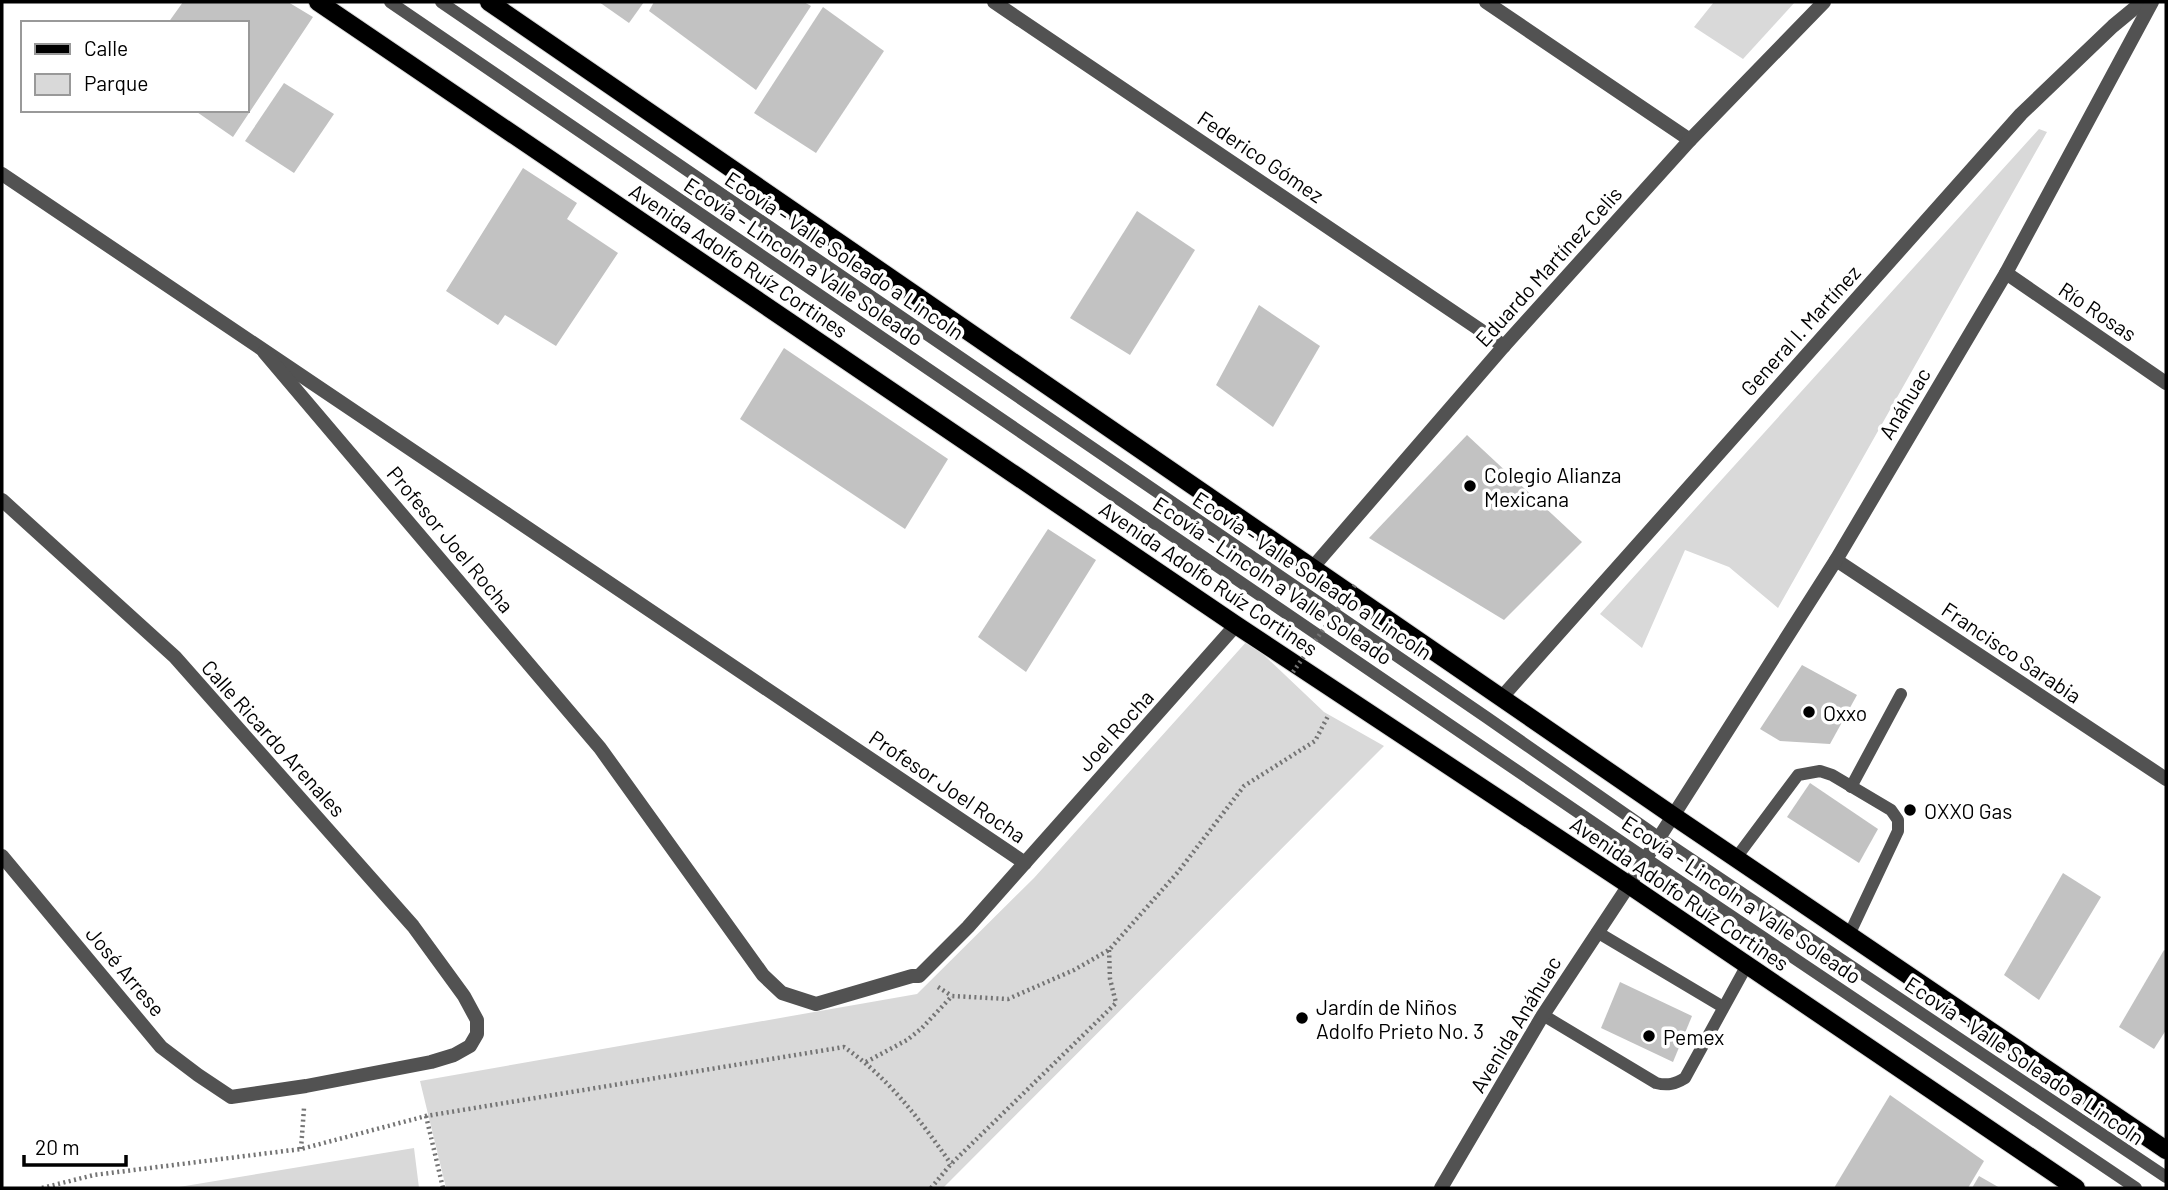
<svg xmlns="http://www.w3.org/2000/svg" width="2168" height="1190" font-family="Barlow,sans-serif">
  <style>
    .green { fill: #d9d9d9 }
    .building { fill: #c2c2c2 }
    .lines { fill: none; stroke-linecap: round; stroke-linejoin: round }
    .primary-casing { stroke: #dbdbdb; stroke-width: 20 }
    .path { stroke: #747474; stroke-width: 4.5; stroke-dasharray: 2 3.5; stroke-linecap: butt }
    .service { stroke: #525252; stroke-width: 12 }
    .minor { stroke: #525252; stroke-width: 14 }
    .tertiary { stroke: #525252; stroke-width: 14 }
    .primary { stroke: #000; stroke-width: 18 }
    .path-bridge { stroke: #747474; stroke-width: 4.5; stroke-dasharray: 2 3.5; stroke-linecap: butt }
    .poi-dot { fill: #000; stroke: #fff; stroke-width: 2.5 }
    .labels { text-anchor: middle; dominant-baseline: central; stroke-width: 7; stroke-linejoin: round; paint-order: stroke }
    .street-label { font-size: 21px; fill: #000; stroke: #fff }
    .poi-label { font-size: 21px; fill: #000; stroke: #fff; text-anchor: start }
  </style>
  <rect width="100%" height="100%" fill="#fff"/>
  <g class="green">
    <path d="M1714,2H1795L1743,59L1694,27Z"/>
    <path d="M2039,129L2047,132L1778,608L1729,567L1685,550L1642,648L1600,614Z"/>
    <path d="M1248,640L1324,712L1384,746L943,1188H446L420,1081L917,994L1034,878Z"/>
    <path d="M414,1148L419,1188H173Z"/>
  </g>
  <g class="building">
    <path d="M183,2H288L313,17L233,137L194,110H247V23H168Z"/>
    <path d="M599,2H644L629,23Z"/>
    <path d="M654,2H804L811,6L756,90L649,11Z"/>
    <path d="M823,7L884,51L816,153L754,113Z"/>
    <path d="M284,83L334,114L294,173L245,141Z"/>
    <path d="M523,168L577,203L567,219L618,253L556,346L505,315L498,325L446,291Z"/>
    <path d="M1137,211L1195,250L1130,355L1070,318Z"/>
    <path d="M1259,305L1320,346L1273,427L1216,385Z"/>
    <path d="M784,348L948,459L905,529L740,419Z"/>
    <path d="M1467,435L1582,542L1504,620L1369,538Z"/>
    <path d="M1048,529L1096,560L1026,672L978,637Z"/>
    <path d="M1802,665L1857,695L1830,744L1780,741L1760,729Z"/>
    <path d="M1810,783L1878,829L1859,863L1787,817Z"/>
    <path d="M2063,873L2101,897L2039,1000L2004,975Z"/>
    <path d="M2164,950L2166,951V1030L2154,1049L2119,1027Z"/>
    <path d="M1620,982L1692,1016L1673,1062L1601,1028Z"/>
    <path d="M1890,1095L1984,1161L1968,1188H1834Z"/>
    <path d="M1979,1176L2000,1188H1972Z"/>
  </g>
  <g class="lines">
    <g class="primary-casing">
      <g id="primary">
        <path d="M318,2L1236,625L1629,885L2076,1188"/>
        <path d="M489,2L1672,815L2166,1150"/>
      </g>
    </g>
    <g class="path">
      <path d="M938,987L952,996"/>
      <path d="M866,1062L907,1040L922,1028L952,996L1008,999L1074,970L1109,950L1178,872L1244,786L1315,741L1328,716"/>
      <path d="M426,1116L443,1188"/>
      <path d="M301,1149L304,1108"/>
      <path d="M42,1188L94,1175L301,1149L426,1116L844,1047C888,1077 921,1121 951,1164"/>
      <path d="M931,1188L951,1164L1116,1003L1110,979L1109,950"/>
    </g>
    <g class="service">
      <path d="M390,2L1645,858L2136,1188"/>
      <path d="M441,2L1486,717L1658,837L2166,1177"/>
      <path d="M1851,787L1901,694"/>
      <path d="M1736,858L1798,775L1820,771L1832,775L1891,810L1898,820V831L1849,935"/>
      <path d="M1597,932L1723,1007"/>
      <path d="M1543,1015L1656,1083C1668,1086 1675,1084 1685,1078L1747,965"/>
    </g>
    <g class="minor">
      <path d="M994,2L1504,346"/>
      <path d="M1486,2L1690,140"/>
      <path d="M2,174L1025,863"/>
      <path d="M2006,273L2166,383"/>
      <path d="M264,352L600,748L763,975L782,993L816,1004L912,976H919L968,927L1236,625"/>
      <path d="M2,500L175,657L413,926L464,996L477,1020V1034L470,1046L454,1055L431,1062L306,1086L231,1097L198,1075L161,1047L2,856"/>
      <path d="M1836,560L2166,779"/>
      <path d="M1313,567L1504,346L1690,140L1824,2"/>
      <path d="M1502,697L2021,114L2113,26L2142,2"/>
      <path d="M1441,1188L1543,1015L1629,885"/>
    </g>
    <path class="tertiary" d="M1629,885L1836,560L2006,273L2152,2"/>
    <use href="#primary" class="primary"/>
    <path class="path-bridge" d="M1293,672L1355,585"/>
  </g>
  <g class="poi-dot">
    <circle cx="1470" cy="486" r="7"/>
    <circle cx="1809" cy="712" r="7"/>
    <circle cx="1910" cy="810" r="7"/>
    <circle cx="1302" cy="1018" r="7"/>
    <circle cx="1649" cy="1036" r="7"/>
  </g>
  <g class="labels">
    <g class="street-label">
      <text transform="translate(1261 156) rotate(34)">Federico Gómez</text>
      <text transform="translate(845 255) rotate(34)">Ecovía - Valle Soleado a Lincoln</text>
      <text transform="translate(739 260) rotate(34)">Avenida Adolfo Ruíz Cortines</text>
      <text transform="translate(804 261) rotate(34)">Ecovía - Lincoln a Valle Soleado</text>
      <text transform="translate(1548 266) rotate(-48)">Eduardo Martínez Celis</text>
      <text transform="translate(2098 311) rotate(34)">Río Rosas</text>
      <text transform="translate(1800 330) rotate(-48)">General I. Martínez</text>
      <text transform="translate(1904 403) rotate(-59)">Anáhuac</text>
      <text transform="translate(451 539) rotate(50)">Profesor Joel Rocha</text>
      <text transform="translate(1313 575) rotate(34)">Ecovía - Valle Soleado a Lincoln</text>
      <text transform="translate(1209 578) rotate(34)">Avenida Adolfo Ruíz Cortines</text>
      <text transform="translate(1273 580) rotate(34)">Ecovía - Lincoln a Valle Soleado</text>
      <text transform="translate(2012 652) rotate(34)">Francisco Sarabia</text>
      <text transform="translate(1115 730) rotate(-48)">Joel Rocha</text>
      <text transform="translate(274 738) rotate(48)">Calle Ricardo Arenales</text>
      <text transform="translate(948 786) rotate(34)">Profesor Joel Rocha</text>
      <text transform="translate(1680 893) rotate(34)">Avenida Adolfo Ruíz Cortines</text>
      <text transform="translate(1742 899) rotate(34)">Ecovía - Lincoln a Valle Soleado</text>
      <text transform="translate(126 971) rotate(50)">José Arrese</text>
      <text transform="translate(1515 1024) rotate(-59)">Avenida Anáhuac</text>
      <text transform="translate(2025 1060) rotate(34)">Ecovía - Valle Soleado a Lincoln</text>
    </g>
    <g class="poi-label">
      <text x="1484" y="474">Colegio Alianza<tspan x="1484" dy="24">Mexicana</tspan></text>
      <text x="1823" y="712">Oxxo</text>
      <text x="1924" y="810">OXXO Gas</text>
      <text x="1316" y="1006">Jardín de Niños<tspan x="1316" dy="24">Adolfo Prieto No. 3</tspan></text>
      <text x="1663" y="1036">Pemex</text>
    </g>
  </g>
  <rect width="2168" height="1190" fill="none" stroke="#000000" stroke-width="7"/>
  <rect x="21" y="21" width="228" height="91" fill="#ffffff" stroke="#999999" stroke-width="2"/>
  <rect x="35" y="44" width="35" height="10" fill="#000000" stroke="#999999" stroke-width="2"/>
  <text x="84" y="56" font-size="21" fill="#000000">Calle</text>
  <rect x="35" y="74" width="35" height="21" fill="#d9d9d9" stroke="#999999" stroke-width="2"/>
  <text x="84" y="91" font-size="21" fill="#000000">Parque</text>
  <path d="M24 1155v10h102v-10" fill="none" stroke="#000000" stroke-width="3.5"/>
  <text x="35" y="1155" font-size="21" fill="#000000" stroke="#ffffff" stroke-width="5" paint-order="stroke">20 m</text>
</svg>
